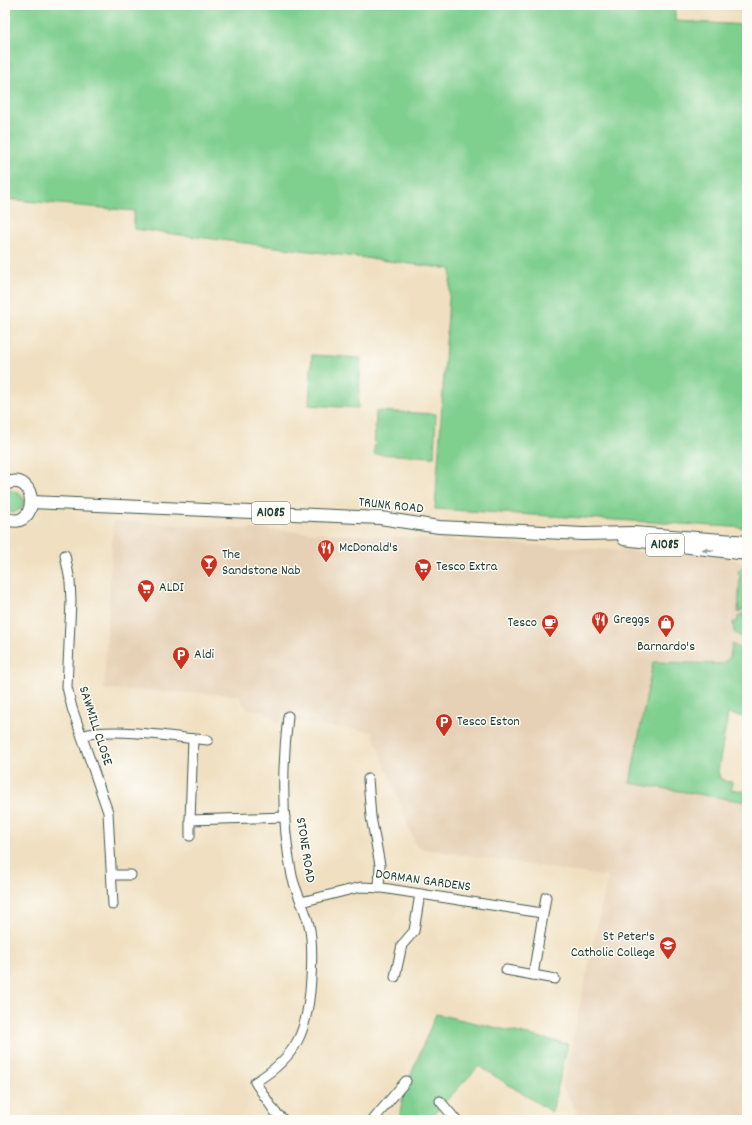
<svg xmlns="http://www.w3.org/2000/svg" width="752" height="1125" font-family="Dekko,sans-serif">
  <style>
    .built { fill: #e6d1b6 }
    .green { fill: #7fcf8f; stroke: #4f8662 }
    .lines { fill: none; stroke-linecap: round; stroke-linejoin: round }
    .minor-casing { stroke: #3e5549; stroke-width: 11 }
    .major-casing { stroke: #3e5549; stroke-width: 14 }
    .minor { stroke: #fff; stroke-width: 9 }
    .major { stroke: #fff; stroke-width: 12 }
    .oneway { fill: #8f9e9a }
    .labels { text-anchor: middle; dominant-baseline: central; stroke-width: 3; stroke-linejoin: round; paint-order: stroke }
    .shield { fill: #fdfcf7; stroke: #62766e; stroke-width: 1 }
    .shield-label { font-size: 13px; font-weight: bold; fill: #1f3d34 }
    .street-label { font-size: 14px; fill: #1f3d34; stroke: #fdfcf7 }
    .poi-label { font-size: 14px; fill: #1f3d34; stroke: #fdfcf7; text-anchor: start }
  </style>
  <rect width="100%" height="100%" fill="#fdfcf7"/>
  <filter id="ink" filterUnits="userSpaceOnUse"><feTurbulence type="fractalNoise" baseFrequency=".025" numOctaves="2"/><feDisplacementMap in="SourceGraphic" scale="8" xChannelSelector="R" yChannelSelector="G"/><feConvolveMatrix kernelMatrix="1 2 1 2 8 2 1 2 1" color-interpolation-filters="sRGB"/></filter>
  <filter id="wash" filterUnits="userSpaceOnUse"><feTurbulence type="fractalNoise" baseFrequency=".012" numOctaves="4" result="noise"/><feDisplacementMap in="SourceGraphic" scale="16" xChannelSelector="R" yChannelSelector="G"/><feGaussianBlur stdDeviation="0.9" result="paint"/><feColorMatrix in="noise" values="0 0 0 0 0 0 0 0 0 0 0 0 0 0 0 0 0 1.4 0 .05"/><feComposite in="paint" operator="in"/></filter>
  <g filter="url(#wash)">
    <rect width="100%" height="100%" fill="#f0e0c1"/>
    <g class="built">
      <path d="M677,5H747V12L677,8Z"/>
      <path d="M113,521L719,556L747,563V658L742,650L732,644L730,658L721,664L653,663L630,782L747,802V1120H581L562,1086L608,877L417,848L372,732L297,722L276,723L273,717L265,714V711L248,709L242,702L239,695L104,689Z"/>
    </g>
    <g class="green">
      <path d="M5,5H675V21L747,25V528L435,509L451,269L134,229V211L5,199Z"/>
      <path d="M312,355L361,358L358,408L309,405Z"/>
      <path d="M376,411L436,414L434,457L374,454Z"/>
      <path d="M10,490L21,494L24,500L23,507L14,513L5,511V493Z"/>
      <path d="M747,565V606L738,613L740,577L738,571L743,566Z"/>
      <path d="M747,611V637L740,636L734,632L733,622H737L738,617Z"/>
      <path d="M732,644L742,650L747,658V717L728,714L718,771L720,778L727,782L732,781L731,789L747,792V802L630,783L653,662L721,664L730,658Z"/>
      <path d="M436,1014L568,1044L552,1112L479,1066L428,1120H399L403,1094Z"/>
    </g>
  </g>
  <g filter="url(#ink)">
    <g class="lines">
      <g class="minor-casing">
        <g id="minor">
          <path d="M65,555L70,581L71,601L67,687L72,708L108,812L113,905"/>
          <path d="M82,736C111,726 175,738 208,740"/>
          <path d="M193,739L190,820L285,817"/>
          <path d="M368,779L371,817L380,865L379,888"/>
          <path d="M190,836V820"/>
          <path d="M112,875H131"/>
          <path d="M301,902L361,887L382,888L542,913"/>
          <path d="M506,970L555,979"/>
          <path d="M533,975L546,897"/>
          <path d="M395,977L402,945L414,931L420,894"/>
          <path d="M440,1101L456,1120"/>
          <path d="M284,1120L275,1112L255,1082C299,1056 308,1028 311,979C312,962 313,942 309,925C305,908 296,893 292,876C282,825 282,767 288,716"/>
          <path d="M373,1120L406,1081"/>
        </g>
      </g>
      <g class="major-casing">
        <g id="major">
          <path d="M5,484C40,469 39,534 5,518"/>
          <path d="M32,502L380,518L439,527L583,534L634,533L747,542"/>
          <path d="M624,539L747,554"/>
        </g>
      </g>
      <use href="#minor" class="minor"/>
      <use href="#major" class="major"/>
    </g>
    <defs><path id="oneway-solid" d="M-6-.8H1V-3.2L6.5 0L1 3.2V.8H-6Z"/></defs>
    <use class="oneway" href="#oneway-solid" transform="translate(708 550) rotate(-174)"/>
  </g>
  <defs>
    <g id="restaurant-pin" transform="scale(0.9)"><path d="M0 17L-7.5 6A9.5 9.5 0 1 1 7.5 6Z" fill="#c8321e" stroke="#fdfcf7"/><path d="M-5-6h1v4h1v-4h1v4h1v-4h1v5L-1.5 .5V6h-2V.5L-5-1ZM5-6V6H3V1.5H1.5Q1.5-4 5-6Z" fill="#fff"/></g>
    <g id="bar-pin" transform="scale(0.9)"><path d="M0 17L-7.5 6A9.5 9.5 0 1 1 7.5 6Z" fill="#c8321e" stroke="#fdfcf7"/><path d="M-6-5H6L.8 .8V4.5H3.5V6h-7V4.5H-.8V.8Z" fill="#fff"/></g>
    <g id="supermarket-pin" transform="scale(0.9)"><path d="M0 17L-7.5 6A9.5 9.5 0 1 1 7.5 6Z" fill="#c8321e" stroke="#fdfcf7"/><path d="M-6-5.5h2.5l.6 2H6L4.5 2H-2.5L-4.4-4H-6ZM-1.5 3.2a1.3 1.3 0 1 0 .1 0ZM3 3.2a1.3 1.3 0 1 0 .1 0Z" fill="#fff"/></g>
    <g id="cafe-pin" transform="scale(0.9)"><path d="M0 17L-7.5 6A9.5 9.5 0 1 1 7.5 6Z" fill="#c8321e" stroke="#fdfcf7"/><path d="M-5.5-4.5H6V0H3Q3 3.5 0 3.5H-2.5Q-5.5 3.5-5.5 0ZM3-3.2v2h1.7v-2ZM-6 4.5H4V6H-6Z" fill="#fff"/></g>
    <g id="shop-pin" transform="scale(0.9)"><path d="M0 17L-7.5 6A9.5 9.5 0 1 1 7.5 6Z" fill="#c8321e" stroke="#fdfcf7"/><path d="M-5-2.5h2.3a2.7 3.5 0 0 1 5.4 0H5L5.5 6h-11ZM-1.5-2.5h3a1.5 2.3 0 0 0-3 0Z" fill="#fff"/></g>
    <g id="parking-pin" transform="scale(0.9)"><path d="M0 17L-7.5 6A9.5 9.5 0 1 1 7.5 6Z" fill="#c8321e" stroke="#fdfcf7"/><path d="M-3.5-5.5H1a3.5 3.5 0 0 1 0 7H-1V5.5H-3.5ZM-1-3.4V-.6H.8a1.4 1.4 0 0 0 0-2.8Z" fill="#fff"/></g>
    <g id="school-pin" transform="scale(0.9)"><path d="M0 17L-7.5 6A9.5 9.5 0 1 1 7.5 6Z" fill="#c8321e" stroke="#fdfcf7"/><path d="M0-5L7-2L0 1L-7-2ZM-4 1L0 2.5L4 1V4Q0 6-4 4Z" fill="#fff"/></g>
  </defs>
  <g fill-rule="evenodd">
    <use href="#restaurant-pin" x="326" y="548"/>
    <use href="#bar-pin" x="209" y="563"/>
    <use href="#supermarket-pin" x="423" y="567"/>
    <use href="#supermarket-pin" x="146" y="588"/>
    <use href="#restaurant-pin" x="600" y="620"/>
    <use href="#cafe-pin" x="550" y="623"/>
    <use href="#shop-pin" x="666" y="623"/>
    <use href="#parking-pin" x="181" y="655"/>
    <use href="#parking-pin" x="444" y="722"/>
    <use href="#school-pin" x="668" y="945"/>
  </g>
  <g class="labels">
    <g class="shield">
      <rect x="252" y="502" width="38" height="22" rx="3"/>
      <rect x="646" y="534" width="38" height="22" rx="3"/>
    </g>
    <g class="shield-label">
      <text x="271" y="513">A1085</text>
      <text x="665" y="545">A1085</text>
    </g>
    <g class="street-label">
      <text transform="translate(391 506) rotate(6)">TRUNK ROAD</text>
      <text transform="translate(95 726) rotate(72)">SAWMILL CLOSE</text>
      <text transform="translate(305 850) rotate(81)">STONE ROAD</text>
      <text transform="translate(423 881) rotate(8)">DORMAN GARDENS</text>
    </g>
    <g class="poi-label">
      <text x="339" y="548">McDonald's</text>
      <text x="222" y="555">The<tspan x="222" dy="16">Sandstone Nab</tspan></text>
      <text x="436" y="567">Tesco Extra</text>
      <text x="159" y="588">ALDI</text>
      <text x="613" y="620">Greggs</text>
      <text x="537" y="623" text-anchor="end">Tesco</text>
      <text x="666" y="647" text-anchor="middle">Barnardo's</text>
      <text x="194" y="655">Aldi</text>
      <text x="457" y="722">Tesco Eston</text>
      <text x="655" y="937" text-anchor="end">St Peter's<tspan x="655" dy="16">Catholic College</tspan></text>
    </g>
  </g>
  <rect width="752" height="1125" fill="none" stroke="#fdfcf7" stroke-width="20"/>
</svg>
